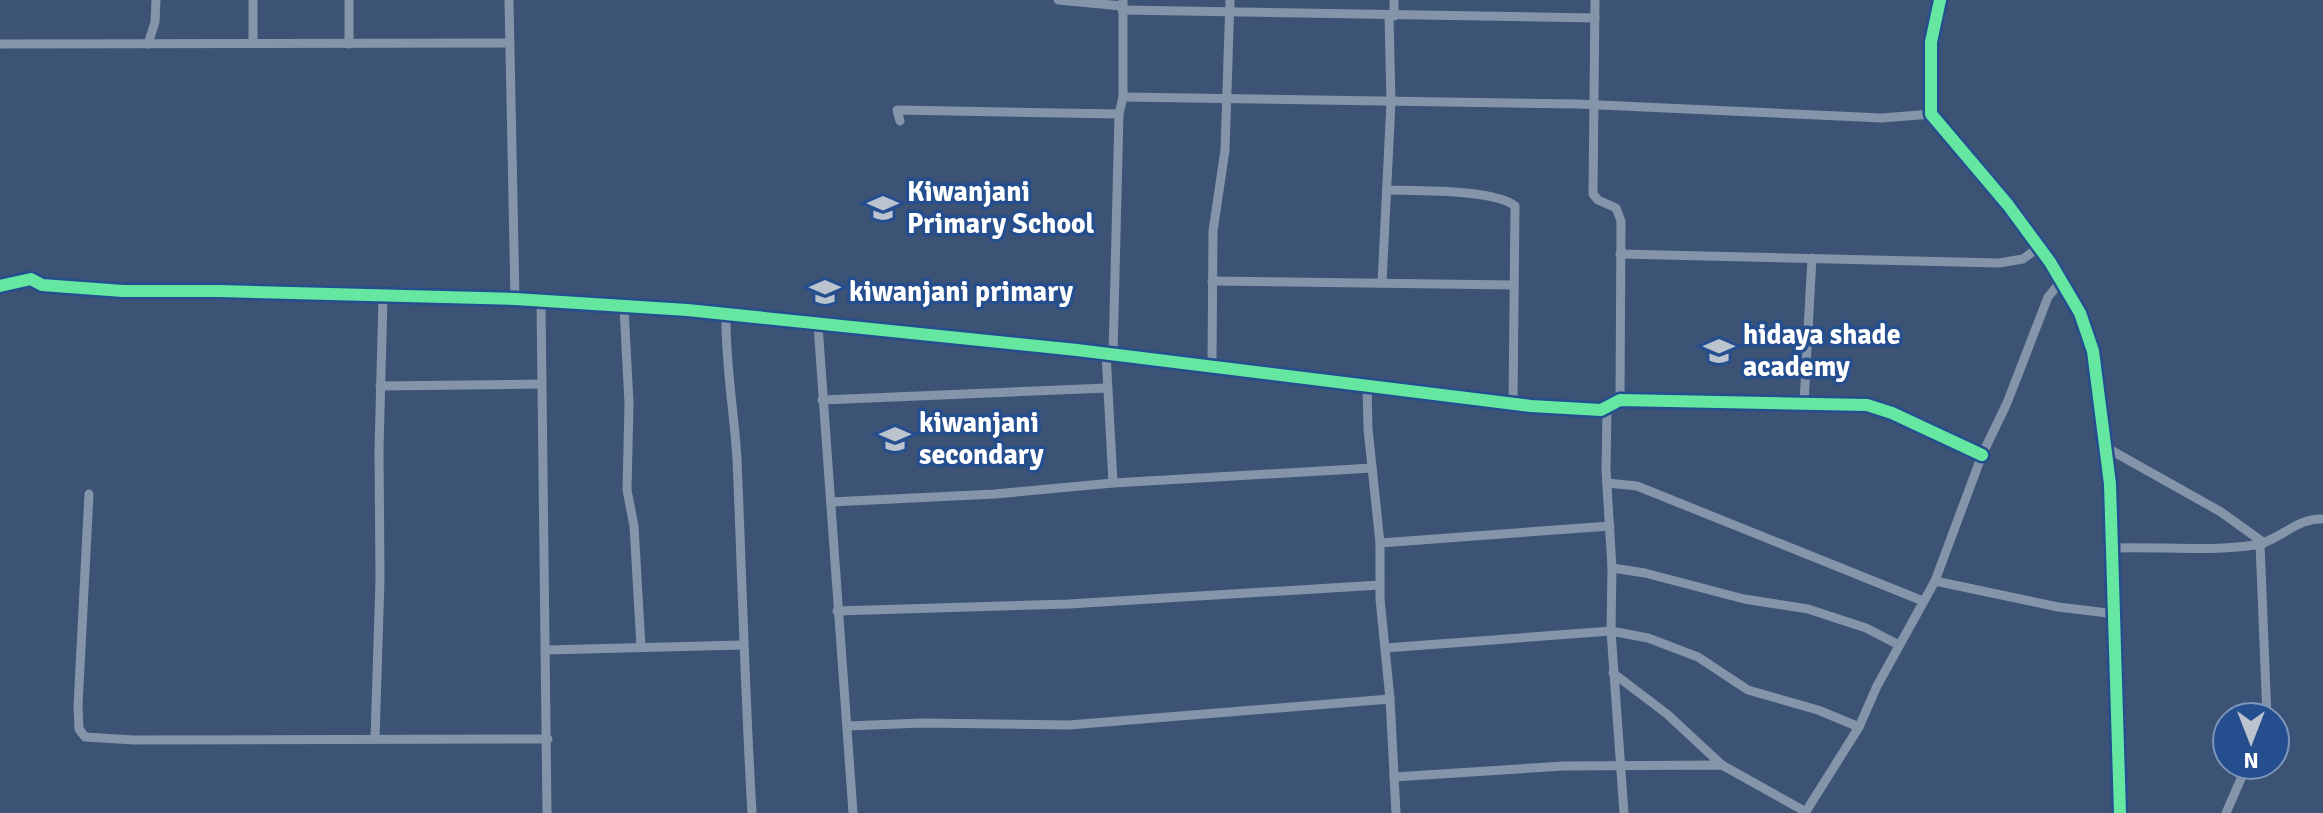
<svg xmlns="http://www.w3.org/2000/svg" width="2323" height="813" font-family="Signika,sans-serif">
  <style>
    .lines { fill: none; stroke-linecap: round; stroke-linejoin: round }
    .street { stroke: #8494a9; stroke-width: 9 }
    .cycleway-casing { stroke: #254e8e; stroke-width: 17 }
    .cycleway { stroke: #66e7a1; stroke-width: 12 }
    .labels { text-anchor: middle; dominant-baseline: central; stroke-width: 7; stroke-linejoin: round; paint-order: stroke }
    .poi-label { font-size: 28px; font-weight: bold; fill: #fff; stroke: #254e8e; text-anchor: start }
  </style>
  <rect width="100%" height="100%" fill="#3d5376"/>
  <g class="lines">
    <g class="street">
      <path d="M253,0V43"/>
      <path d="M509,0L515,299"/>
      <path d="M1058,0L1122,6"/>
      <path d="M1394,0V16"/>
      <path d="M1595,0L1593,194L1598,200L1616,208L1621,221L1620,400"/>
      <path d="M1940,0L1931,42V114L2008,205L2050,262L2080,313L2093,351L2110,484L2120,813"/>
      <path d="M1122,10L1595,18"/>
      <path d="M0,44L509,43"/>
      <path d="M148,44L155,22L156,0"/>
      <path d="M349,44V0"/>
      <path d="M1123,97L1578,104L1882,118L1931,114"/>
      <path d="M900,121L897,110L1119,114"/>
      <path d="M1387,190C1416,191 1494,189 1515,206L1513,404"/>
      <path d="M1620,254L1999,263L2023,259L2039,247"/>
      <path d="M1212,281L1514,285"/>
      <path d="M1382,283L1391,102L1389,16"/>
      <path d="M0,286L31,279L42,285L123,291H219L515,299L687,310L1077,350L1531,406L1601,410L1620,400L1867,405L1892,413L1982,455"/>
      <path d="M541,302L547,813"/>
      <path d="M624,307L629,404L627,490L634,526L641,647"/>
      <path d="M726,313C725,362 734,410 737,459C742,577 745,695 752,813"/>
      <path d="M818,325L853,813"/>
      <path d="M1106,353L1113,483"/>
      <path d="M1113,354L1119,114L1123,97V0"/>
      <path d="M1212,366L1213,231L1225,150L1230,0"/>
      <path d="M1367,385L1368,429L1380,543V599L1390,699L1396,813"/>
      <path d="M380,386L541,384"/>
      <path d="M822,400L1107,388"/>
      <path d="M1804,403L1812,258"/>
      <path d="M1607,408L1606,470L1612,568L1611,631L1624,813"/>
      <path d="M2107,448L2221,512L2264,543"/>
      <path d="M1607,483L1637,486L1923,601"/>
      <path d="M89,494L78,706L79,729L85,737L134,740L548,739"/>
      <path d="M831,502L995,494L1113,483L1372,468"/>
      <path d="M1380,543L1610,526"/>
      <path d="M2260,544L2267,717"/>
      <path d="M2112,548C2159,546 2209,552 2255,545C2280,541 2297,517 2323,519"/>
      <path d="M1612,568L1645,573L1744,599L1808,609L1866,628L1899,645"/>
      <path d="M1935,581L2058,607L2116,614"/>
      <path d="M837,611L1069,604L1380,585"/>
      <path d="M1385,648L1611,631L1648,638L1698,657L1748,690L1818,710L1859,727"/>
      <path d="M547,650L742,645"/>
      <path d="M1613,673L1667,714L1722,765"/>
      <path d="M848,726L922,723L1069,725L1390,699"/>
      <path d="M375,739L380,579L379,450L383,297"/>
      <path d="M1394,777L1563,766L1722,765L1806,812"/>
      <path d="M1805,813L1859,727L1877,686L1935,581L1982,455L2007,403L2048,297L2062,280"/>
      <path d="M2226,813L2247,765"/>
    </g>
    <g class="cycleway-casing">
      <g id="cycleway">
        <path d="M1940,0L1931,42V114L2008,205L2050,262L2080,313L2093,351L2110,484L2120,813"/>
        <path d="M0,286L31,279L42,285L123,291H219L515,299L687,310L1077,350L1531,406L1601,410L1620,400L1867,405L1892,413L1982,455"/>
      </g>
    </g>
    <use href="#cycleway" class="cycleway"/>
  </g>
  <defs>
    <g id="school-bare" transform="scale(2.4)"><path d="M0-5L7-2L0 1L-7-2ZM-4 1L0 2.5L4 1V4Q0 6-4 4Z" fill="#bbc3cf" stroke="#254e8e" stroke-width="2.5" paint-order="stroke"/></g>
  </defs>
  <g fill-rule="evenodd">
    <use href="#school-bare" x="883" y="208"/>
    <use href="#school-bare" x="825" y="292"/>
    <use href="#school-bare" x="1719" y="351"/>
    <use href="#school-bare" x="895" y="439"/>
  </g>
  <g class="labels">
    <g class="poi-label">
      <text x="907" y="192">Kiwanjani<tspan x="907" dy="32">Primary School</tspan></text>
      <text x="849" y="292">kiwanjani primary</text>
      <text x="1743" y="335">hidaya shade<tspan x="1743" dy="32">academy</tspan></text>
      <text x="919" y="423">kiwanjani<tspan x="919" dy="32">secondary</tspan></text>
    </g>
  </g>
  <g transform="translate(2251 741) rotate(180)"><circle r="38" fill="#254e8e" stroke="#7c95bb" stroke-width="2"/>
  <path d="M0-6L14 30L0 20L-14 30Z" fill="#bbc3cf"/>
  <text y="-12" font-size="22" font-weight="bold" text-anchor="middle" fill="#ffffff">N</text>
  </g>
</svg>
